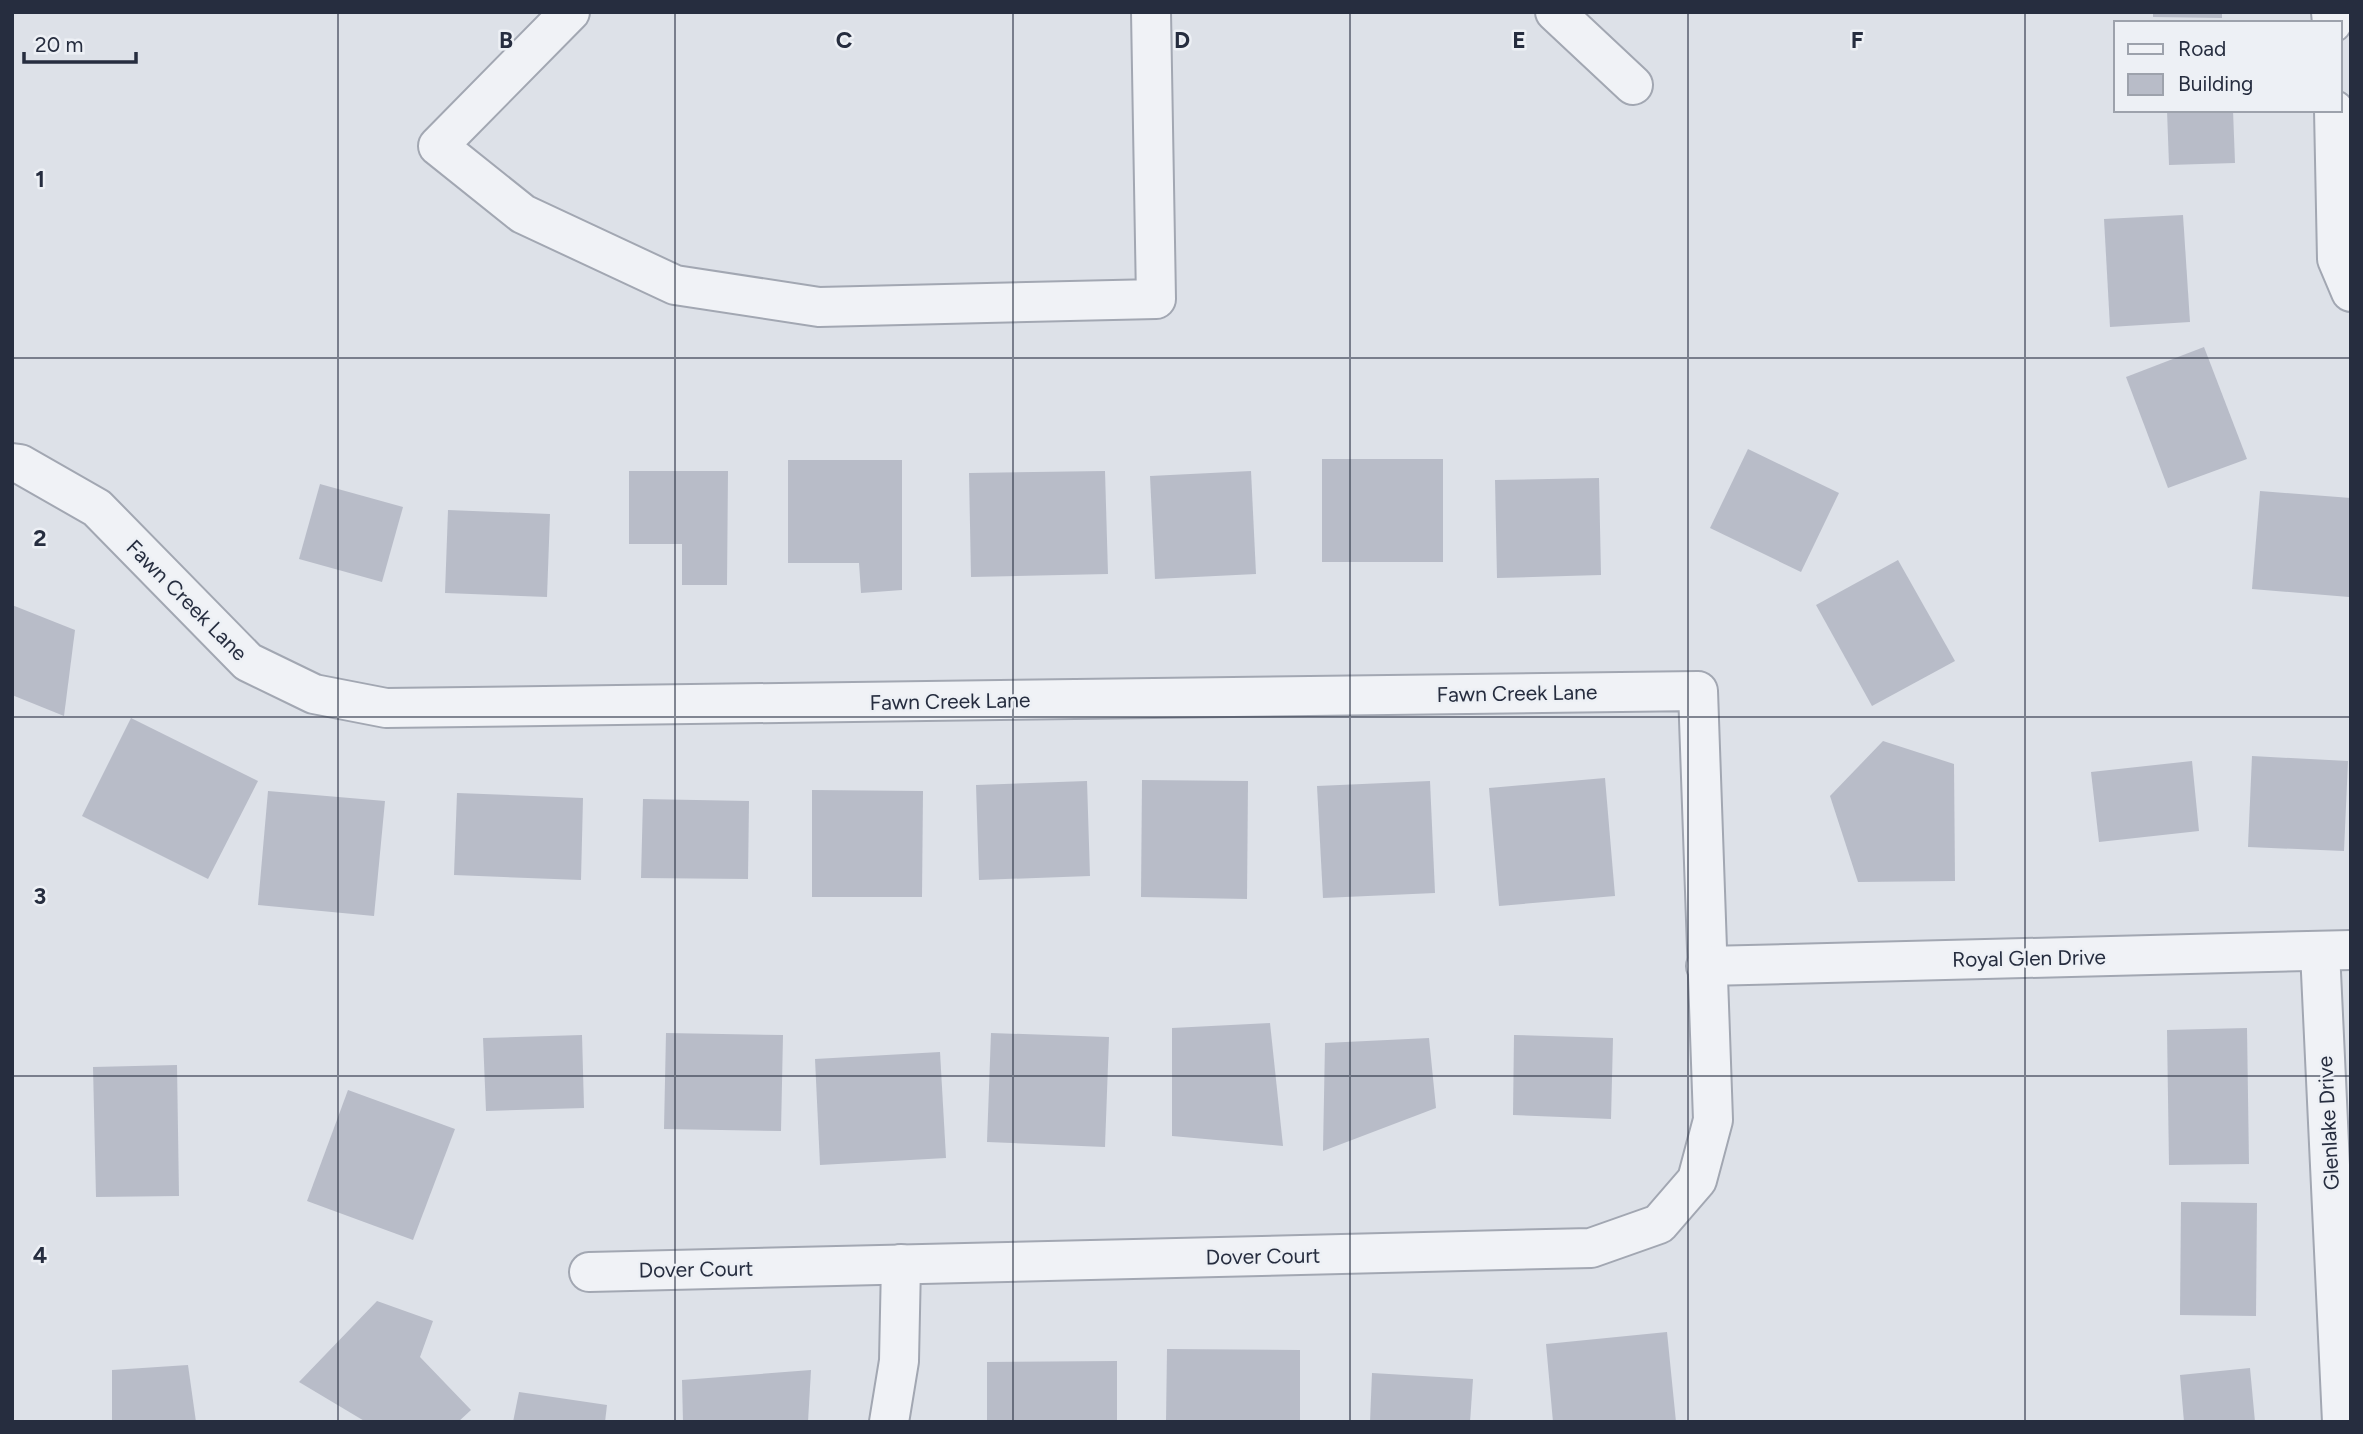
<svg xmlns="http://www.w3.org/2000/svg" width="2363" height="1434" font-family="Figtree,sans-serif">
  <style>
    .building { fill: #b8bcc8 }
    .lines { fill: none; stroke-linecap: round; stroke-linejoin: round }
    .minor-casing { stroke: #a2a7b2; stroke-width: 42 }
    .minor { stroke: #f0f2f6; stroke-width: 38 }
    .grid { fill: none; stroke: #262d3f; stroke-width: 2; stroke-opacity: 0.55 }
    .labels { text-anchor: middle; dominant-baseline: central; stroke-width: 5; stroke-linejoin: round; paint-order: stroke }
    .street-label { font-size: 21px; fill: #262d3f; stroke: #edf0f5 }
    .grid-label { font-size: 23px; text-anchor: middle; font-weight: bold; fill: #262d3f; stroke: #edf0f5; stroke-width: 5; stroke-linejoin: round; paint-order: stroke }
  </style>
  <rect width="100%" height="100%" fill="#dde1e8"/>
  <g class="building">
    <path d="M2153,12H2222V18L2153,17Z"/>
    <path d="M2167,110H2233L2235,163L2169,165Z"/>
    <path d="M2183,215L2190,322L2110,327L2104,219Z"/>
    <path d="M2204,347L2247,459L2168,488L2126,377Z"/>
    <path d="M1748,449L1839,493L1801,572L1710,528Z"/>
    <rect x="1322" y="459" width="121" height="103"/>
    <path d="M788,460H902V590L861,593L859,563H788Z"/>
    <path d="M629,471H728L727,585H682V544H629Z"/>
    <path d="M1105,471L1108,574L971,577L969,473Z"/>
    <path d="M1251,471L1256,574L1155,579L1150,476Z"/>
    <path d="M1599,478L1601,575L1497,578L1495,480Z"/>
    <path d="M320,484L403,507L382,582L299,559Z"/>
    <path d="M2260,491L2351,498L2349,597L2252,589Z"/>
    <path d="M448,510L550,514L547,597L445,593Z"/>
    <path d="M1898,560L1955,661L1872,706L1816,605Z"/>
    <path d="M12,605L75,630L64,716L12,695Z"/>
    <path d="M131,718L258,781L208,879L82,816Z"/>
    <path d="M1883,741L1954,764L1955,881L1858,882L1830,796Z"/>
    <path d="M2252,756L2348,761L2344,851L2248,847Z"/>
    <path d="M2192,761L2199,831L2099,842L2091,772Z"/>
    <path d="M1605,778L1615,896L1499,906L1489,788Z"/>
    <path d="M1142,780L1248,781L1247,899L1141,897Z"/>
    <path d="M1087,781L1090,876L979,880L976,785Z"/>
    <path d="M1430,781L1435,893L1323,898L1317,786Z"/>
    <path d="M812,790L923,791L922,897H812Z"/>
    <path d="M268,791L385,801L374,916L258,905Z"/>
    <path d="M457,793L583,798L581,880L454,875Z"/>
    <path d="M643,799L749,801L748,879L641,878Z"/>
    <path d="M1270,1023L1283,1146L1172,1136V1028Z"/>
    <path d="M2247,1028L2249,1164L2169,1165L2167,1030Z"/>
    <path d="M666,1033L783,1035L781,1131L664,1129Z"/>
    <path d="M991,1033L1109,1037L1105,1147L987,1142Z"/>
    <path d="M582,1035L584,1108L486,1111L483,1038Z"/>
    <path d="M1514,1035L1613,1038L1611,1119L1513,1115Z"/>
    <path d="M1429,1038L1436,1108L1323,1151L1325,1043Z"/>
    <path d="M940,1052L946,1158L820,1165L815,1059Z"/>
    <path d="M177,1065L179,1196L96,1197L93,1067Z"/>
    <path d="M348,1090L455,1129L413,1240L307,1201Z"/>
    <path d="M2181,1202L2257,1203L2256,1316L2180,1315Z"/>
    <path d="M377,1301L433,1321L420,1357L471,1410L458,1422H366L299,1382Z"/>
    <path d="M1667,1332L1676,1422H1553L1546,1344Z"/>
    <path d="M1167,1349L1300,1350V1422H1166Z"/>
    <path d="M1117,1361V1422H987V1362Z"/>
    <path d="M188,1365L196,1422H112V1370Z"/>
    <path d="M2250,1368L2255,1422H2184L2180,1375Z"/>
    <path d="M811,1370L808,1422H683L682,1380Z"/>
    <path d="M1372,1373L1473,1379L1470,1422H1370Z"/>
    <path d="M519,1392L607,1405L605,1422H513Z"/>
  </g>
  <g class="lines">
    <g class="minor-casing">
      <g id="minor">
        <path d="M570,12L438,146L523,214L675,285L819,307L1156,299L1151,12"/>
        <path d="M1555,12L1633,85"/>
        <path d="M2331,12L2332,23"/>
        <path d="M2334,110L2337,259L2351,292"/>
        <path d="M12,463L20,464L97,508L248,662L314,694L386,708L1698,691L1713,1120L1697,1180L1659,1224L1591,1248L589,1272"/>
        <path d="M2320,951L2342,1422"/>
        <path d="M1706,966L2351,950"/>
        <path d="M889,1422L899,1361L901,1264"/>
      </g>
    </g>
    <use href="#minor" class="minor"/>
  </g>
  <path class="grid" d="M338,12V1422M675,12V1422M1013,12V1422M1350,12V1422M1688,12V1422M2025,12V1422M12,358H2351M12,717H2351M12,1076H2351"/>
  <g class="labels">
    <g class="street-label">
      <text transform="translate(187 600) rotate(45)">Fawn Creek Lane</text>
      <text transform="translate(1517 693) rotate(-1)">Fawn Creek Lane</text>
      <text transform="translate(950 701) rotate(-1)">Fawn Creek Lane</text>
      <text transform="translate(2029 958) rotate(-1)">Royal Glen Drive</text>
      <text transform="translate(2328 1123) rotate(-93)">Glenlake Drive</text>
      <text transform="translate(1263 1256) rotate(-1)">Dover Court</text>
      <text transform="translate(696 1269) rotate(-1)">Dover Court</text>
    </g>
  </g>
  <g class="grid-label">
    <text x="506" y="48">B</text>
    <text x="844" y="48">C</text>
    <text x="1182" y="48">D</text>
    <text x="1519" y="48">E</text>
    <text x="1857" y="48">F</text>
    <text x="40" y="187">1</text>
    <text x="40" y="546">2</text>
    <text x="40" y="904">3</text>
    <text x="40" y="1263">4</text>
  </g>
  <rect width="2363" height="1434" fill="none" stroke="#262d3f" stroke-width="28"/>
  <rect x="2114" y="21" width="228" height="91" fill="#edf0f5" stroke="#9da2ac" stroke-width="2"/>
  <rect x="2128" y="44" width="35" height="10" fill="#f0f2f6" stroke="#9da2ac" stroke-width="2"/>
  <text x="2178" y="56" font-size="21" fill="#262d3f">Road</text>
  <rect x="2128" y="74" width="35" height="21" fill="#b8bcc8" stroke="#9da2ac" stroke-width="2"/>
  <text x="2178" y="91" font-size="21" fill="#262d3f">Building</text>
  <path d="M24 52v10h112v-10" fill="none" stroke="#262d3f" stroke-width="3.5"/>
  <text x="35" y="52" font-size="21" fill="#262d3f" stroke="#edf0f5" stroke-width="5" paint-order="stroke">20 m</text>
</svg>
